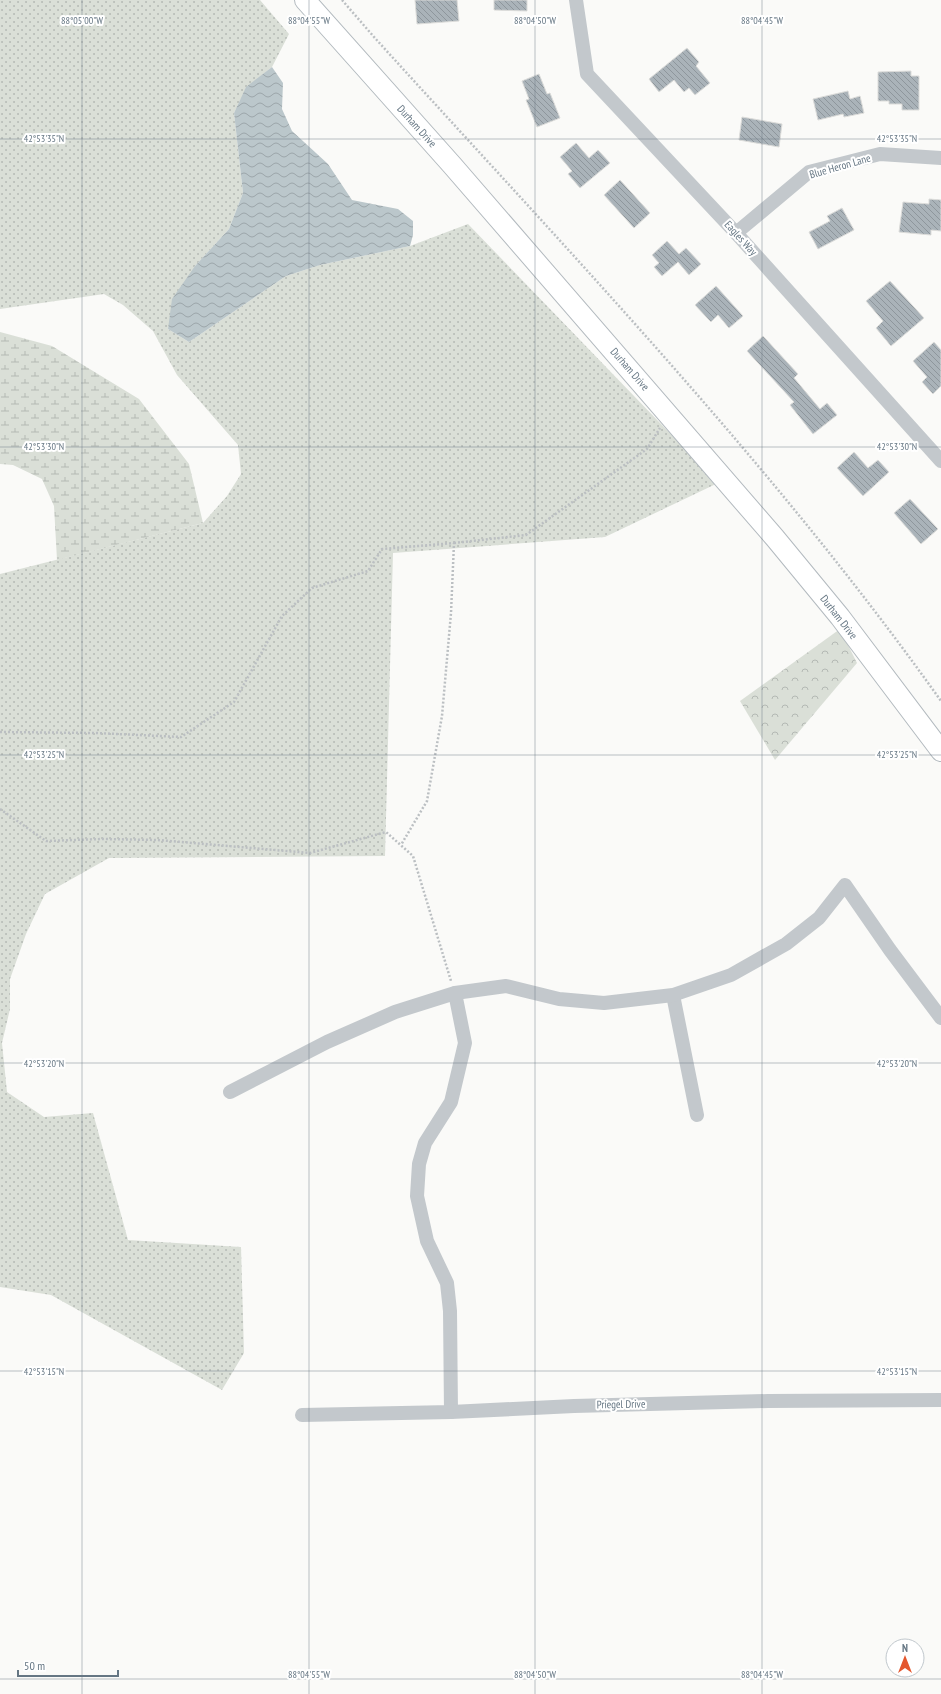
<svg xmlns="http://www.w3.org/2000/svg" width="941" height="1694" font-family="'PT Sans Narrow',sans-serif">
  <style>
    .grass { fill: url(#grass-dots) }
    .forest { fill: url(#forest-crowns) }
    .wetland { fill: url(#wetland-marsh) }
    .water { fill: url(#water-waves) }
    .building { fill: url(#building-back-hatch); stroke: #dcdcda }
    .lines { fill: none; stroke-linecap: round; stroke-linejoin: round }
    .secondary-casing { stroke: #b3babf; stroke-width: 22 }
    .path { stroke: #bbbfc2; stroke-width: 2.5; stroke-dasharray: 2 2; stroke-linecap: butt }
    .street { stroke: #c3c8cc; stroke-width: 14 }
    .secondary { stroke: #fff; stroke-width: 20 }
    .ticks { fill: none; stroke: #657683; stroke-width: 1; stroke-opacity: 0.45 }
    .labels { text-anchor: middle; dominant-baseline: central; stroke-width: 4; stroke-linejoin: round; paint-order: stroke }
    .street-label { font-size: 11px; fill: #657683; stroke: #fff }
    .ticks-label { font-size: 10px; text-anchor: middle; fill: #657683; stroke: #fff; stroke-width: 4; stroke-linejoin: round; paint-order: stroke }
  </style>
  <defs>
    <pattern id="grass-dots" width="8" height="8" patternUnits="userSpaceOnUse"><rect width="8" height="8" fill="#dadfd7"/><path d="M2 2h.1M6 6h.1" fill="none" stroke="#b4b9b4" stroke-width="1.8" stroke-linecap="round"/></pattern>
    <pattern id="forest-crowns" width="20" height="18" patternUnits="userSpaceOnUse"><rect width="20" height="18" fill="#dadfd7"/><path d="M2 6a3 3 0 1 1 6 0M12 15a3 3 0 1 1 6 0" fill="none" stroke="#b4b9b4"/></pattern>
    <pattern id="wetland-marsh" width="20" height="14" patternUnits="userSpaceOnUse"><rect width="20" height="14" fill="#dadfd7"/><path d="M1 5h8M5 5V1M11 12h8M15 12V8" fill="none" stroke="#b4b9b4"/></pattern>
    <pattern id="water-waves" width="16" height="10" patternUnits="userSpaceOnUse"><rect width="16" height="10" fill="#bbc7cb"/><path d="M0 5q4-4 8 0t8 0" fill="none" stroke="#9ca6aa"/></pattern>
    <pattern id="building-back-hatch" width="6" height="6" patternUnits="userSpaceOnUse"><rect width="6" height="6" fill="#aab3b9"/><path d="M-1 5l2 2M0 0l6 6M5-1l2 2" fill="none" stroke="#8e969c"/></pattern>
  </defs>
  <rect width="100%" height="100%" fill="#fafaf8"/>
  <path class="grass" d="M0,0H260L289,34L272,67L246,88L234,113L243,193L229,229L195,266L168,329L189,342L286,276L320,265L410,246L468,224L718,483L605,537L393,553L385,856L109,858L45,894L26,934L10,979V1009L2,1043L7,1092L44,1117L93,1113L128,1240L241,1247L244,1353L222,1390L51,1295L0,1287V574L203,523L227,496L241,474L238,445L177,375L153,331L123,305L104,294L0,309Z"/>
  <path class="forest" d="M840,629L857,663L775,760L740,701Z"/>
  <path class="wetland" d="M0,332L52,346L139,399L189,464L203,523L57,560L54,506L42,479L13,465L0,464Z"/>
  <path class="water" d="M272,67L283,83L282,109L292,131L328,164L352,200L398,209L413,221V235L410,246L320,265L286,276L189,342L168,329L172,299L195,266L229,229L243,193L234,113L246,87Z"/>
  <g class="building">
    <path d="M415,0H457L459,21L417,24Z"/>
    <path d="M494,0H527V11L494,10Z"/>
    <path d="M687,48L699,62L696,66L710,83L695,95L689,88L684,92L674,80L659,92L649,79Z"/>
    <path d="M911,71V76H919V110H902V104H889V101H878V72Z"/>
    <path d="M539,74L547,94L550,93L560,118L537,127L526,100L529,99L522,81Z"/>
    <path d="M848,91L850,99L860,96L864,113L844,117L843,114L818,120L813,99Z"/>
    <path d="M742,117L782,124L779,147L739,140Z"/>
    <path d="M576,143L589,158L598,150L610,163L580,188L568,174L572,171L560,157Z"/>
    <path d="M620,180L650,213L634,228L604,195Z"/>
    <path d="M929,199L941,200V231L931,230V235L899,232L903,202L929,204Z"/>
    <path d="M842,208L854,230L818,249L809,232L830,221L827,216Z"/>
    <path d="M667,241L679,254L686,248L701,264L689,275L678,262L662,276L654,267L659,263L652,255Z"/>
    <path d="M890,281L924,318L891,346L876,328L883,321L866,301Z"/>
    <path d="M716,286L743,316L729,328L718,315L711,322L695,305Z"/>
    <path d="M763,336L798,374L794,378L820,409L827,403L837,415L813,434L790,405L794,402L747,351Z"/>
    <path d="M934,342L941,350V386L933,394L922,382L927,377L913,361Z"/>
    <path d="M854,452L868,468L878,460L889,472L863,496L837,468Z"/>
    <path d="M910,499L938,529L921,544L894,513Z"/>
  </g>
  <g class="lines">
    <g class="secondary-casing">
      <path id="secondary" d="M305,0L452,165L775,538L840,617L941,751"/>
    </g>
    <g class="path">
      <path d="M342,0L374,37C569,252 772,463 941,701"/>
      <path d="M454,543L526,535L647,449L660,428"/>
      <path d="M0,732L96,733L181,737L234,702L282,616L312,588L368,571L382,549L454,543L451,613L442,716L427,801L401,845"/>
      <path d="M0,809L46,841L102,839L158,840L310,853L386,832L413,856L451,981"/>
    </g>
    <g class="street">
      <path d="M576,0L587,74L736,233L941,461"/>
      <path d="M736,233L809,172L880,154L941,158"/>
      <path d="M673,995L697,1115"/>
      <path d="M230,1092L327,1042L395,1012L455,993L506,986L559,999L604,1003L673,995L731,975L786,944L819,918L845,885L890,950L941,1018"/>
      <path d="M451,1412L450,1311L447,1283L427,1241L417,1196L419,1164L425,1143L451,1102L465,1043L455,993"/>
      <path d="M302,1415L451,1412L574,1406L768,1401L941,1400"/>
    </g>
    <use href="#secondary" class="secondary"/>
  </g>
  <path class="ticks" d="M82,0V1694M309,0V1694M535,0V1694M762,0V1694M0,139H941M0,447H941M0,755H941M0,1063H941M0,1371H941M0,1679H941"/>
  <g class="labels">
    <g class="street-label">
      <text transform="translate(417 126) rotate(48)">Durham Drive</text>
      <text transform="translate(840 166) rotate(-16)">Blue Heron Lane</text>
      <text transform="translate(741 238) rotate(48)">Eagles Way</text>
      <text transform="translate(630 369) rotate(49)">Durham Drive</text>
      <text transform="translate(839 617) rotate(52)">Durham Drive</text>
      <text transform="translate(621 1404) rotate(-1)">Priegel Drive</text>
    </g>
  </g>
  <g class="ticks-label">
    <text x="82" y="24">88°05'00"W</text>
    <text x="309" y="24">88°04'55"W</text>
    <text x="535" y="24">88°04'50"W</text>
    <text x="762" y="24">88°04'45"W</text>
    <text x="44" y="142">42°53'35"N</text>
    <text x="897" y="142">42°53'35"N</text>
    <text x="44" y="450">42°53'30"N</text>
    <text x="897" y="450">42°53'30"N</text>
    <text x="44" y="758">42°53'25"N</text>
    <text x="897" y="758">42°53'25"N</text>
    <text x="44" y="1067">42°53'20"N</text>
    <text x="897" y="1067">42°53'20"N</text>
    <text x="44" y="1375">42°53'15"N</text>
    <text x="897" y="1375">42°53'15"N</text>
    <text x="309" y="1678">88°04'55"W</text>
    <text x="535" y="1678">88°04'50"W</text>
    <text x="762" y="1678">88°04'45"W</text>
  </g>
  <g transform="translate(905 1658)"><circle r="19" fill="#ffffff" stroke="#c1c8cd"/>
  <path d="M0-3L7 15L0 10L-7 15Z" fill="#e4572e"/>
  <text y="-6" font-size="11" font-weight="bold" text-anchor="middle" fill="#657683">N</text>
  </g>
  <path d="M18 1670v6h100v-6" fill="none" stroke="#657683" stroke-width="2"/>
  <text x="24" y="1670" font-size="12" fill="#657683" stroke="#ffffff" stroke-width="3" paint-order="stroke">50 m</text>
</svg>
